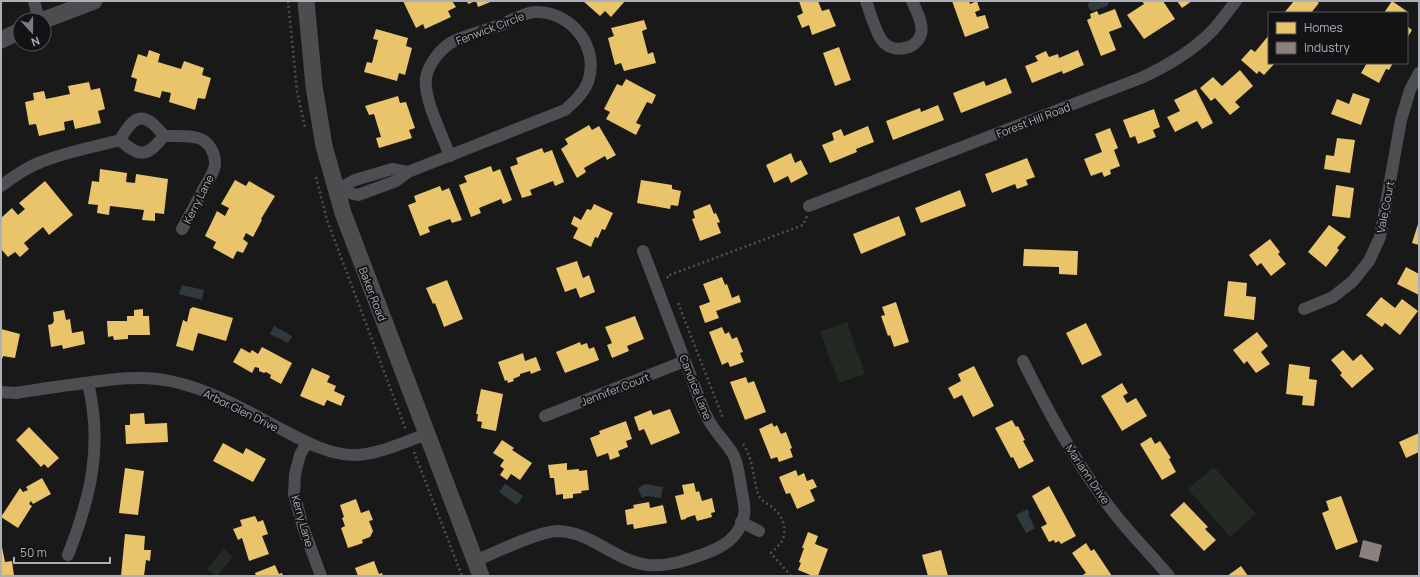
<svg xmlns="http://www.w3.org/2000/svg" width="1420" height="577" font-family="Manrope,sans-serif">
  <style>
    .green { fill: #232923 }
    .water { fill: #2f393e }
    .homes { fill: #e9c46a }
    .industry { fill: #8a817c }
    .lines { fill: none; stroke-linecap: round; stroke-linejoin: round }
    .path { stroke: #4f5053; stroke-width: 2.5; stroke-dasharray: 2 3; stroke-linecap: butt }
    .street { stroke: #4d4e51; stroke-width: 12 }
    .secondary { stroke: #4c4d4f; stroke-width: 17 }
    .labels { text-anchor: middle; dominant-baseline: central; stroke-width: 4; stroke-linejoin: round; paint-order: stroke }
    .street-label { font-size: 11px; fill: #abb0b9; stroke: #131315 }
  </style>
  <rect width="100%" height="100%" fill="#191919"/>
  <g class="green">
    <path d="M847,322L865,374L839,383L820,332Z"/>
    <path d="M1214,467L1256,514L1230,537L1188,489Z"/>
    <path d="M224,549L233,557L217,576H215L207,569Z"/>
  </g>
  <g class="water">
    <path d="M1089,1H1109V2L1107,6L1093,11L1090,10L1088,6Z"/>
    <path d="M182,285L204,290L202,300L179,294Z"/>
    <path d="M274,326L292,336L288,343L270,334Z"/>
    <path d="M505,484L523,496L517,505L499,492Z"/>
    <path d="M645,484L663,487L661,498L646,496L642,498L638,488Z"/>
    <path d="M1027,509L1030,513L1028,514L1035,528L1026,533L1016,515Z"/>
  </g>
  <g class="homes">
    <path d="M403,1H452L456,7L448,11L451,17L425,29L423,24L416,28Z"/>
    <path d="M467,1H493L478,7L476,1L468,4Z"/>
    <path d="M583,1H625L611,17L605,11L600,16Z"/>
    <path d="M799,1H818L822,11L829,9L836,26L812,35L809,25L802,28L797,16L803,13Z"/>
    <path d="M952,1H969L970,4L977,1L980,10L975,12L977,17L985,15L989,28L965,37Z"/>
    <path d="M1142,1H1163L1175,19L1144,39L1127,15L1144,4Z"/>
    <path d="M1177,1H1192L1182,8Z"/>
    <path d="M1294,1H1316L1319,3L1311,13H1284Z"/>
    <path d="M1392,1L1408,12L1407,13H1384Z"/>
    <path d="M1115,9L1122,27L1109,32L1116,50L1101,56L1087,20L1091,18L1090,14L1097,11L1099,15Z"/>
    <path d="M644,20L647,29L642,31L648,54L653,52L656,63L624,71L621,63L615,65L608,38L614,36L611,28Z"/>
    <path d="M1407,26L1412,30L1407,38Z"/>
    <path d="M376,29L408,38L406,46L412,48L405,75L399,73L397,81L364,72L367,62L372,63L378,40L373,39Z"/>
    <path d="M1269,35V63H1275L1264,75L1259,71L1257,74L1241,60L1251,49L1255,52Z"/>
    <path d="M839,47L851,80L835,86L823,53Z"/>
    <path d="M149,50L160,54L158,62L181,69L184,61L204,68L202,75L211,78L205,99L198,98L195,110L169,102L171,93L162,91L160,98L134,91L137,79L131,77L138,54L147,57Z"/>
    <path d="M1078,50L1084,65L1063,74L1062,71L1032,83L1025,66L1038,61L1035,56L1046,51L1049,57L1058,54L1059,58Z"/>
    <path d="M1367,63H1393L1389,70L1386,69L1379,83L1361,73Z"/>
    <path d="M1240,70L1253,86L1235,102L1240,107L1230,115L1215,98L1211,101L1200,88L1213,77L1222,86Z"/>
    <path d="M1006,78L1012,93L961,113L953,93L984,81L986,86Z"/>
    <path d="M626,79L656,95L652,104L647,102L636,123L641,125L636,135L606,119L610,112L604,109L617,84L622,86Z"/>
    <path d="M89,82L91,90L100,88L105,109L98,111L101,123L75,129L73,120L64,122L65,130L39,136L36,124L29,125L25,102L34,100L33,93L44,91L46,99L70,94L68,86Z"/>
    <path d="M1196,89L1213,123L1202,129L1197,121L1175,132L1167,117L1180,111L1174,100Z"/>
    <path d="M1353,93L1370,99L1361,125L1331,114L1337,99L1349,104Z"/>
    <path d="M398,96L400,103L406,102L415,128L409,130L412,138L379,148L376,138L381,137L374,114L369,115L365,106Z"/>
    <path d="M938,105L944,120L893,140L886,121L920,108L921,112Z"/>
    <path d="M1154,109L1160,127L1153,130L1156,137L1138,144L1135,136L1130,138L1123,120Z"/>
    <path d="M589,125L592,130L599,126L616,155L607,160L605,156L584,168L586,172L577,178L561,149L568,144L565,139Z"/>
    <path d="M868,126L874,142L856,149L857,152L830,163L822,145L834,140L832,133L841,129L844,136Z"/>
    <path d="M1110,128L1118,148L1114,150L1120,166L1110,170L1111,174L1104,177L1102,172L1091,176L1084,159L1102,152L1095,134Z"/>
    <path d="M1337,138L1355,140L1350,173L1324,169L1326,155L1334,156Z"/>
    <path d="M542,148L544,153L552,150L564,182L555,186L553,181L530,190L532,195L522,198L510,167L518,164L516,158Z"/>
    <path d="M791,153L795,163L801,160L808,174L791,183L788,176L774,183L766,165Z"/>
    <path d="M1027,158L1035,177L1026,180L1028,185L1017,189L1015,184L992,193L985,174Z"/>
    <path d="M491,166L493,172L500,169L512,200L503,204L501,199L479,208L481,213L471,217L459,185L467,182L464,176Z"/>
    <path d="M100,169L127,173L126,182L135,183L136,174L168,179L164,214L155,213V221L142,220L144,210L110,206L109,215L97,213L98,205L88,204L92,181L99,182Z"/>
    <path d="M235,180L246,186L249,181L275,196L261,219L262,220L253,237L246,233L243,239L248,243L243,253L237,251L233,259L213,248L216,242L205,236L217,211L225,216L229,208L221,204Z"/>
    <path d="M641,180L672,185V189L681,191L678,206L671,205L670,209L637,203Z"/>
    <path d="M45,181L73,215L49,235L43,227L24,243L29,249L20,257L15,252L8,257L1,249V218L12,208L18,215L25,209L19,203Z"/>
    <path d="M1336,185L1354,188L1350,218L1332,216Z"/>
    <path d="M440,186L442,191L449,188L462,220L452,223L450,219L428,227L430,232L420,236L408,205L416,202L414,196Z"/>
    <path d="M960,190L966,206L921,223L915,208Z"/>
    <path d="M594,204L613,213L605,230L602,229L598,238L595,237L591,247L573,238L578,228L571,224L574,216L581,220L587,209L591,210Z"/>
    <path d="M710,204L714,214L716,213L720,222L717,223L721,233L700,241L692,219L695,218L693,211Z"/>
    <path d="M899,216L906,235L861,254L853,234Z"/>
    <path d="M1418,224H1419V245L1412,243Z"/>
    <path d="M1329,225L1346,237L1337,248L1339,250L1326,267L1308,252Z"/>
    <path d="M1270,239L1280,252L1278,254L1286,264L1271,276L1261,263L1257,266L1249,255Z"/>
    <path d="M1024,249L1078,251L1077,275L1059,274V267L1023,266Z"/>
    <path d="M577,261L583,278L589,275L595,292L580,298L576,288L565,292L556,268Z"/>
    <path d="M1406,267L1419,274V295L1397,284Z"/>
    <path d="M722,277L725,285L727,284L732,298L739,295L741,302L716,311L719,318L705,323L699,306L710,302L703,284Z"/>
    <path d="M447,280L463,319L444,327L435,303L433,304L426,288Z"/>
    <path d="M1228,281L1247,283L1246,296L1256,297L1254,320L1224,316Z"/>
    <path d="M1381,297L1395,308L1402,299L1418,311L1400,335L1385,323L1382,327L1366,315Z"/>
    <path d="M896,302L909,342L894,347L890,335L888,336L881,316L885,315L882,307Z"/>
    <path d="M193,307L233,318L226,341L198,333L193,351L176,346L183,320L187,322L190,309Z"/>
    <path d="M143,309V316H149L150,335H128V339L114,340L113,336L108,337L107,321H127V316H134V310Z"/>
    <path d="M64,310L66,320L70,319L72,333L83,331L85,344L63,349L62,345L51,347L48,325L52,324L54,321L53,312Z"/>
    <path d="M635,316L644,339L627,346L629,351L612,358L607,345L612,343L605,327Z"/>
    <path d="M1086,323L1102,355L1082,365L1066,333Z"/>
    <path d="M722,327L725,334L729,332L732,339L737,337L743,352L740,353L744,362L730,367L728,362L722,365L709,332Z"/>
    <path d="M1,329L20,334L15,358L3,356V358L1,357Z"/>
    <path d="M1257,332L1268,346L1261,352L1270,364L1256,373L1247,361L1244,364L1233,350Z"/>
    <path d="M580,342L581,345L587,343L589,349L594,347L599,360L565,373L556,352Z"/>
    <path d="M262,347L292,363L281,384L270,378L271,375L266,372L264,373L259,371V368L255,367L252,373L233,362L241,348L250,353L252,350L258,354Z"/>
    <path d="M1343,350L1353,361L1361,354L1374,369L1352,388L1340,375L1342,373L1331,360Z"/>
    <path d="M523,353L525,361L536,357L541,370L531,374L530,371L520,374V376L513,379L514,381L508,383L507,380L505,381L498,362Z"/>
    <path d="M1289,364L1310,367L1309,379L1317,380L1314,406L1302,405L1303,396L1286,394Z"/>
    <path d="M974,366L994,406L973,417L962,395L954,399L948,388L961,381L958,374Z"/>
    <path d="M312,368L330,376L327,382L336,386L334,391L345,396L341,406L327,400L324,406L300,396Z"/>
    <path d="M746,377L748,383L754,381L766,412L745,420L730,382Z"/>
    <path d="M1122,383L1128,393L1123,396L1127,403L1136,398L1147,416L1122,431L1101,396Z"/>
    <path d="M481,389L503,394L496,431L481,428L482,422L477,421L478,414H476Z"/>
    <path d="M670,409L680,433L651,445L644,429L639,431L634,417L651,410L653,415Z"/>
    <path d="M144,413L145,424L167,423L168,442L126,444L125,425H130V414Z"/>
    <path d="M1012,420L1016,427L1018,426L1025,440L1023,441L1034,461L1019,469L1013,457L1011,458L995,428Z"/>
    <path d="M626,421L632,439L626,441L628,447L618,451L620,456L610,460L608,453L597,457L590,438L600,434L599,431Z"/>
    <path d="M772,423L774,427L777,425L781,434L786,432L792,448L790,449L793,457L779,462L777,457L771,459L759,429Z"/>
    <path d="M29,427L59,458L48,468L44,464L41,467L16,440Z"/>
    <path d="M1419,433V452L1406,458L1399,442Z"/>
    <path d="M1151,437L1155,444L1160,441L1171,458L1169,459L1176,472L1162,480L1140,444Z"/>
    <path d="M502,440L514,448L512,450L532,463L520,480L511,474L507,480L500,475L504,469L500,466L504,460L493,453Z"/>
    <path d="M223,443L243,454L246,448L266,459L253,482L213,461Z"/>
    <path d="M567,463V470L579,469V471L587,470L589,490L581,491L582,493L573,494V498L563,499V494L556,495L554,478H550L548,465Z"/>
    <path d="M125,468L144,471L138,515L119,513Z"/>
    <path d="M796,470L798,476L804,473L807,481L813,479L817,487L810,490L815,501L797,509L790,493L786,494L779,477Z"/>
    <path d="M42,478L51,494L33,504L31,501L29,504L32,506L18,528L1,517L20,488L23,492L28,490L26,487Z"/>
    <path d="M694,483L696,492L699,491L702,501L712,498L715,512L711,513L712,517L697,521L695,515L686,518V519L681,520L675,496L684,494L682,485Z"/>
    <path d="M1049,486L1076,536L1061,544L1059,541L1055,543L1054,540L1049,542L1041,527L1047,524L1032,496Z"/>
    <path d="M1341,496L1358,542L1336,550L1322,513L1329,510L1326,501Z"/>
    <path d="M356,499L361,513L369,510L373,520L369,521L373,531L370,537L362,540L363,543L348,548L341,528L345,526L342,518L344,517L340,505Z"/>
    <path d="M649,502L650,508L663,505L667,523L634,529L633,524L627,525L625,510L634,508L633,505Z"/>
    <path d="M1184,502L1208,527L1205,529L1216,540L1204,551L1170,515Z"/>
    <path d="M255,516L258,522L263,520L268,534L262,536L269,554L249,561L242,538L238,540L233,529L242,526L240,520Z"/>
    <path d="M808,532L818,536L815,544L828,549L818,576H813L798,570L801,563L799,562L804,548H802Z"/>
    <path d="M125,534L145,536L144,550H151L150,561L146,560L144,576H121Z"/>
    <path d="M1,542L5,562L12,561L14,576H1Z"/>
    <path d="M1086,543L1091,551L1094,549L1112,576H1081L1086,573L1072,553Z"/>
    <path d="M941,550L948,576H928L922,555Z"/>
    <path d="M374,561L379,574L382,573L383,576H358L355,568Z"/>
    <path d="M275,565L279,574L282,573L283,576H256L255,573Z"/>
    <path d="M1241,566L1248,576H1227Z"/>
  </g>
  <path class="industry" d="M1363,540L1382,545L1378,562L1359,557Z"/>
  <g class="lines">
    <g class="path">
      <path d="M288,1L297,91L305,127"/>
      <path d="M316,177L327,220L406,430"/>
      <path d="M668,278L667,276L803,225L807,216"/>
      <path d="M678,303L723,418"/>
      <path d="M743,444C753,458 753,477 758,494C761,502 768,503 773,508C782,515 787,528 783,539C781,544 775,549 771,553L791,576"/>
      <path d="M414,452L462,576"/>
    </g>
    <g class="street">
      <path d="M34,1L39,20"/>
      <path d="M866,1C870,12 875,30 881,39C890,54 916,51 921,34C924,24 916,10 912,1"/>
      <path d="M120,140C140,158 147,157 164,136"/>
      <path d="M1,186C13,177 27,167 41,162C66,152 94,147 120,140C135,113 145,111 164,136C175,136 188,135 198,138C209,141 216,154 215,165C214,173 208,181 204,188C197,202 190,215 182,229"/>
      <path d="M336,190L358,195L396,181L408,172L565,110C574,102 583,94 588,82C600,47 571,11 535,12C527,12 509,21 501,25C486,30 465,35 452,42C440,49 428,65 426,78C423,98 443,137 450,156"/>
      <path d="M336,190L355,180L392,169L408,172"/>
      <path d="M809,206L1141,78C1167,66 1193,51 1213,30C1221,21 1228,11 1236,1"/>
      <path d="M1304,309L1333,297L1353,281L1369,261L1380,237L1401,120L1410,90L1419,73"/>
      <path d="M1023,361C1047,409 1073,458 1105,501C1124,528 1148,551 1169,576"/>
      <path d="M1,392L16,393C39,389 62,386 85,383C113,379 142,375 170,381C210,389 245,410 281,429C304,441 328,455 355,455C378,455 405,441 428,434"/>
      <path d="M545,416L685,361"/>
      <path d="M307,442L300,455L295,474L294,494L303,527L321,576"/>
      <path d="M741,522L759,531"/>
      <path d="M68,555C91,496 103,446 88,383"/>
      <path d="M475,561C494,553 539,531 558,531C592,532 615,561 648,565C667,567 687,560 704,554C723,547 739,538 744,516C746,507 742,495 741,486C739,475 738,463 733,454C727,444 719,436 713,427C709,422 707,416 704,411L643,251"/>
    </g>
    <g class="secondary">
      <path d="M306,1L314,86L324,146L343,213L481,576"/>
      <path d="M44,20L94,1"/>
      <path d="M1,40L20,31"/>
    </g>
  </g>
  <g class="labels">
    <g class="street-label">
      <text transform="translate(490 28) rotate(-21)">Fenwick Circle</text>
      <text transform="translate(1033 120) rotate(-21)">Forest Hill Road</text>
      <text transform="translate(198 199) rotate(-63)">Kerry Lane</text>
      <text transform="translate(1385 207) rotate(-79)">Vale Court</text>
      <text transform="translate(373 294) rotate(69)">Baker Road</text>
      <text transform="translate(696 387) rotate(68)">Candice Lane</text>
      <text transform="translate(615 389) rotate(-21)">Jennifer Court</text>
      <text transform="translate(241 410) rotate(26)">Arbor Glen Drive</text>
      <text transform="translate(1088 474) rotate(56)">Mariann Drive</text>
      <text transform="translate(303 521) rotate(74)">Kerry Lane</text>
    </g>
  </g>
  <rect width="1420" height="577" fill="none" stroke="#abb0b9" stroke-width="4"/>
  <rect x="1268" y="12" width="140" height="52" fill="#131315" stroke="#505257"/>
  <rect x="1276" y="22" width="20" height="12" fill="#e9c46a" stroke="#505257"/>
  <text x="1304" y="32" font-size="12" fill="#abb0b9">Homes</text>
  <rect x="1276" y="42" width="20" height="12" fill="#8a817c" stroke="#505257"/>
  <text x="1304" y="52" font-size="12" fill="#abb0b9">Industry</text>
  <g transform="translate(32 32) rotate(159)"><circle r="19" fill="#131315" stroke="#505257"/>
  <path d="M0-3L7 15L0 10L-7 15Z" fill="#787b81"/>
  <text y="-6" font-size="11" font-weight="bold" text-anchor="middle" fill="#abb0b9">N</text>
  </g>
  <path d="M14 557v6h96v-6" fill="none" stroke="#abb0b9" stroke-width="2"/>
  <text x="20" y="557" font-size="12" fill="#abb0b9" stroke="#131315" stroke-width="3" paint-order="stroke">50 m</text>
</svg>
